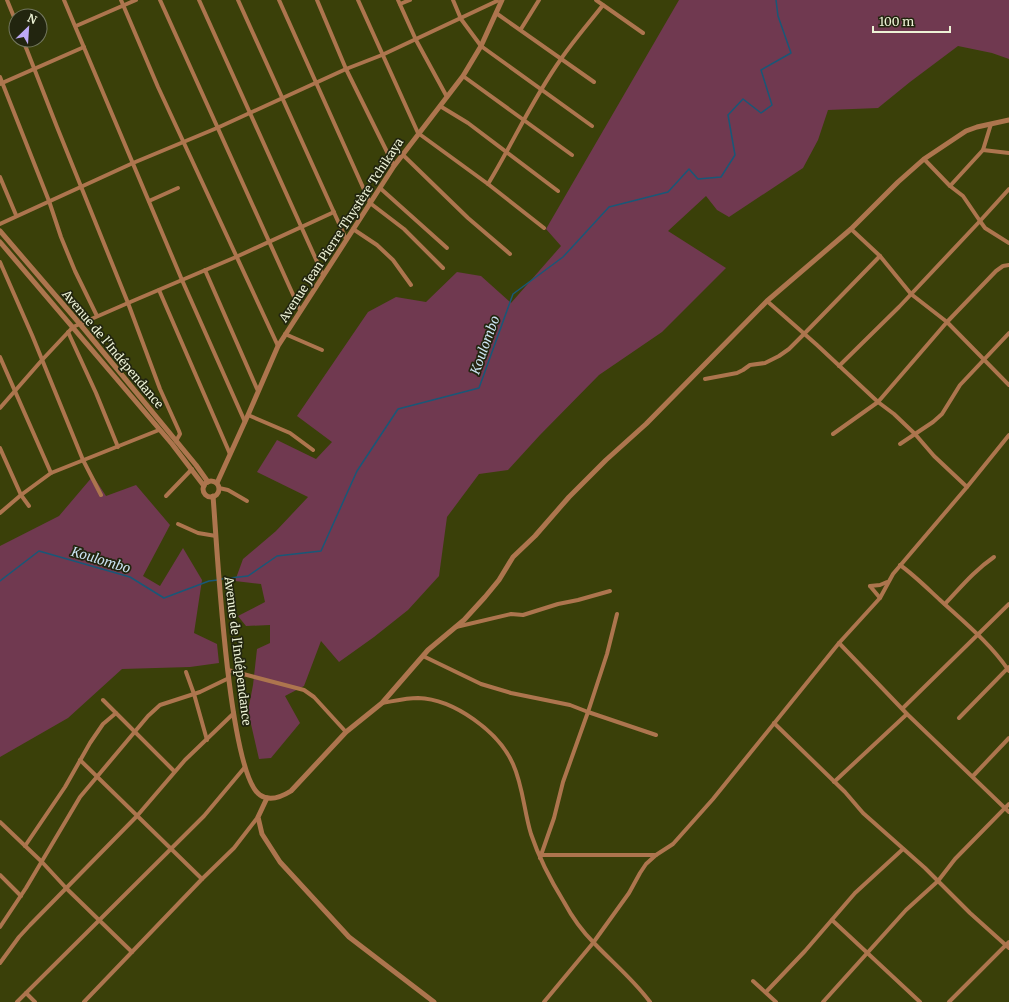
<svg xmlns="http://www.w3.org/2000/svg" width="1009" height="1002" font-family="Merriweather,serif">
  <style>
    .green { fill: #703950 }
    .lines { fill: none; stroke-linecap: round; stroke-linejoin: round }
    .stream { stroke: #185878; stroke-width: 1.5 }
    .minor { stroke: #ad754e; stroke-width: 4 }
    .tertiary { stroke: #ad754e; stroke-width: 5 }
    .labels { text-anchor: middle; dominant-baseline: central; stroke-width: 3.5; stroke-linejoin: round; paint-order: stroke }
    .street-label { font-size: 12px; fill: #edf2d6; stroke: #22250f }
    .water-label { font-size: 13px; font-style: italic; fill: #cbe3f2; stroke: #22250f }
  </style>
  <rect width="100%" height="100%" fill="#3a4009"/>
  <g class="green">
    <path d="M679,0H1009V59L992,53L958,46L910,82L878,108L828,110L818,140L803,168L729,217L717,210L706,196L668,231L726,268L662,332L599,375L540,435L508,470L479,474L447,517L439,576L408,610L374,637L339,662L321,641L304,686L285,696L300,723L271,758L259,759L248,711L253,685L257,649L270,643V625L246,626L238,616L265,602L261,584L235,581L243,559L276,531L308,497L257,472L277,440L316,459L332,442L297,416L368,312L396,297L426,302L457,272L481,276L511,303L561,246L546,229Z"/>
    <path d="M93,476L106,496L136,485L170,525L143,576L160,586L183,548L202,580L194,633L217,644L219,663L190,667L122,669L68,718L0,757V546L59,516Z"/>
  </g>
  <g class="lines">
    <g class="stream">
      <path d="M221,579L248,576L277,556L321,551L357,471L398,409L479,388L513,294L563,257L609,207L668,192L689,169L698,179L721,177L735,155L728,115L743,99L761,113L772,105L761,70L791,53L778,16L776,0"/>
      <path d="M0,581L39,551L130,577L164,598L209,581L218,580"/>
    </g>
    <g class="minor">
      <path d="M7,0L16,22"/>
      <path d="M64,0L182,280L245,422"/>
      <path d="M121,0L158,87L278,346"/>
      <path d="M160,0L300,310"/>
      <path d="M199,0L323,275"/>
      <path d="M238,0L346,239"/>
      <path d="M279,0L370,203L404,229L443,268"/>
      <path d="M317,0L346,69L394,166"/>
      <path d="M358,0L418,133L488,184L544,228"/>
      <path d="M398,0L416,40L447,97"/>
      <path d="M453,0L461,19L481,46L592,126"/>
      <path d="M596,0L643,33"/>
      <path d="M400,4L410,0"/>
      <path d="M496,13L594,82"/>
      <path d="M76,26L136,0"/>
      <path d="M521,29L539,0"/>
      <path d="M23,40L57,127L128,303L160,389L179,431L180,434L176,441"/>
      <path d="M463,76L572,155"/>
      <path d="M0,77L49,201L61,237L75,271L97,316"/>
      <path d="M0,84L84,47"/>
      <path d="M440,106L468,123L558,191"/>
      <path d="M983,150L1009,153"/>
      <path d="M402,154L468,218L510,254"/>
      <path d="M924,159L950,186L963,196L980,221L1009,189"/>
      <path d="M0,177L16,215"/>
      <path d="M488,184C513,143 533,98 561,59C574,40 589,23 603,5"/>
      <path d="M950,186L983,150L991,124"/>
      <path d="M380,188L447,248"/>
      <path d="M149,201L178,188"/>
      <path d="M0,224L133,163L217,128L346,69L382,55L497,1"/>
      <path d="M353,229L377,245L393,260L411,285"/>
      <path d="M851,229L880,256L911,294L947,322L1009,385"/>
      <path d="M0,262L32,335L83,460L101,495"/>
      <path d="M205,270L258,391"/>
      <path d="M159,290L230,454"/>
      <path d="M767,301L817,345L878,402L894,414L915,434L900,444"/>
      <path d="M68,332L96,393L118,447"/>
      <path d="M285,334L322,350"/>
      <path d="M0,357L51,473"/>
      <path d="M839,366L899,307L980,221L985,228L1009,243"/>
      <path d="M705,379L737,373L743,370L750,365L765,363L779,356L789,349L804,334L880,256"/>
      <path d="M0,408L42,360L73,327L128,303L236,257L334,212"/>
      <path d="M248,415L290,433L313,450"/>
      <path d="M833,434L878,402L947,322L996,271L1003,266L1009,265"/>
      <path d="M0,448L21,495L29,506"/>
      <path d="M967,487L934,456L915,434L933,422L942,414L960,385L1009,333"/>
      <path d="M219,488L228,490L247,501"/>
      <path d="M166,496L192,469"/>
      <path d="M0,513L21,495L51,473L159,430"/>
      <path d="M178,524L198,533L216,536"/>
      <path d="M900,565C914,575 927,588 940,600C964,622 991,644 1009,671"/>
      <path d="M870,586L880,585L887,582"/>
      <path d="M870,586L880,598"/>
      <path d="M945,604C961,587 975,570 994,557"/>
      <path d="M456,627L511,614L523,615L558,604L578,600L610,591"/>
      <path d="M839,643L907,714L1009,812"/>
      <path d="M423,656L481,684L511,693L570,705L588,712L656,735"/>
      <path d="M228,670L304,690L314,697L346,732"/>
      <path d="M186,672L194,694L207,740"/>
      <path d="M103,700L174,771"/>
      <path d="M382,703C394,701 406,698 418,698C454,699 499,732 513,764C523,786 524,811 531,834C539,858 551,881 564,902C572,917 582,931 594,943C613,963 634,980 650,1002"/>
      <path d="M903,708L1009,604"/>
      <path d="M959,718L1009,667"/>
      <path d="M774,723L845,792L863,813L925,868L970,913L1009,948"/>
      <path d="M80,760L202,879"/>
      <path d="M973,776L1009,738"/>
      <path d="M834,782L907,714"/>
      <path d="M0,822L42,862L67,889L132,952"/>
      <path d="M25,846L65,787L90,743L103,724L116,713"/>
      <path d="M541,855H656"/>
      <path d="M540,858L554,818L563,782L588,712L607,654L617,614"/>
      <path d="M0,875L21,896"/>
      <path d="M832,920L920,1002"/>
      <path d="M0,927L26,888L80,797L148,716L160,705L200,692L229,678"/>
      <path d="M0,963L19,937L30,925L137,816L185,760L234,713"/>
      <path d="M753,981L776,1002"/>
      <path d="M766,992L805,951L855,893L903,849"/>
      <path d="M26,993L35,1002"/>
      <path d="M17,1002L204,816L245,767"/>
      <path d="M84,1002L202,879L234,848L258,817"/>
      <path d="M544,1002L593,943L629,893L640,873L646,864L656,855L673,844L713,799L839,643L880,598L893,574L967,487L1009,435"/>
      <path d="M823,1002L906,910L938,881L955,859L1009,804"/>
      <path d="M949,1002L1009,942"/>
    </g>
    <g class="tertiary">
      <path d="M0,231L80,324L196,465L208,482"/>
      <path d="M0,242L172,444L204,486"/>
      <circle cx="211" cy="489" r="8"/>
      <path d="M217,483L248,415L278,346L394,166L463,76L481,46L502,0"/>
      <path d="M213,496C217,543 228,774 260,795C270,802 283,796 291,791L346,732L382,703L428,650L464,620L485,597L499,580L513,557L535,536L569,497L606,460L646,424L767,301L851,229L898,182L924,159L966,131L977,127L1009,120"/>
      <path d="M267,798L258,817L262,834L280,862L349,937L434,1002"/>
    </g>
  </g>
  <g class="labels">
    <g class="street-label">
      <text transform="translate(341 230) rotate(-57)">Avenue Jean Pierre Thystère Tchikaya</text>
      <text transform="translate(113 349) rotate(50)">Avenue de l'Indépendance</text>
      <text transform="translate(238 651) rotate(83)">Avenue de l'Indépendance</text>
    </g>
    <g class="water-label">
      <text transform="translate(485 345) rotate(-70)">Koulombo</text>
      <text transform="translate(101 560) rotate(17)">Koulombo</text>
    </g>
  </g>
  <g transform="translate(28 28) rotate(25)"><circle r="19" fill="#22250f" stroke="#73775f"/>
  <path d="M0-3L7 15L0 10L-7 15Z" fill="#bda9f5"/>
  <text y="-6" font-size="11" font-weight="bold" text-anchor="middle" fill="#edf2d6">N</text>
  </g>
  <path d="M873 26v6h77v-6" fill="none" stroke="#edf2d6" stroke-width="2"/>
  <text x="879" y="26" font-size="12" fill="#edf2d6" stroke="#22250f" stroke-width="3" paint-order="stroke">100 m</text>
</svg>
